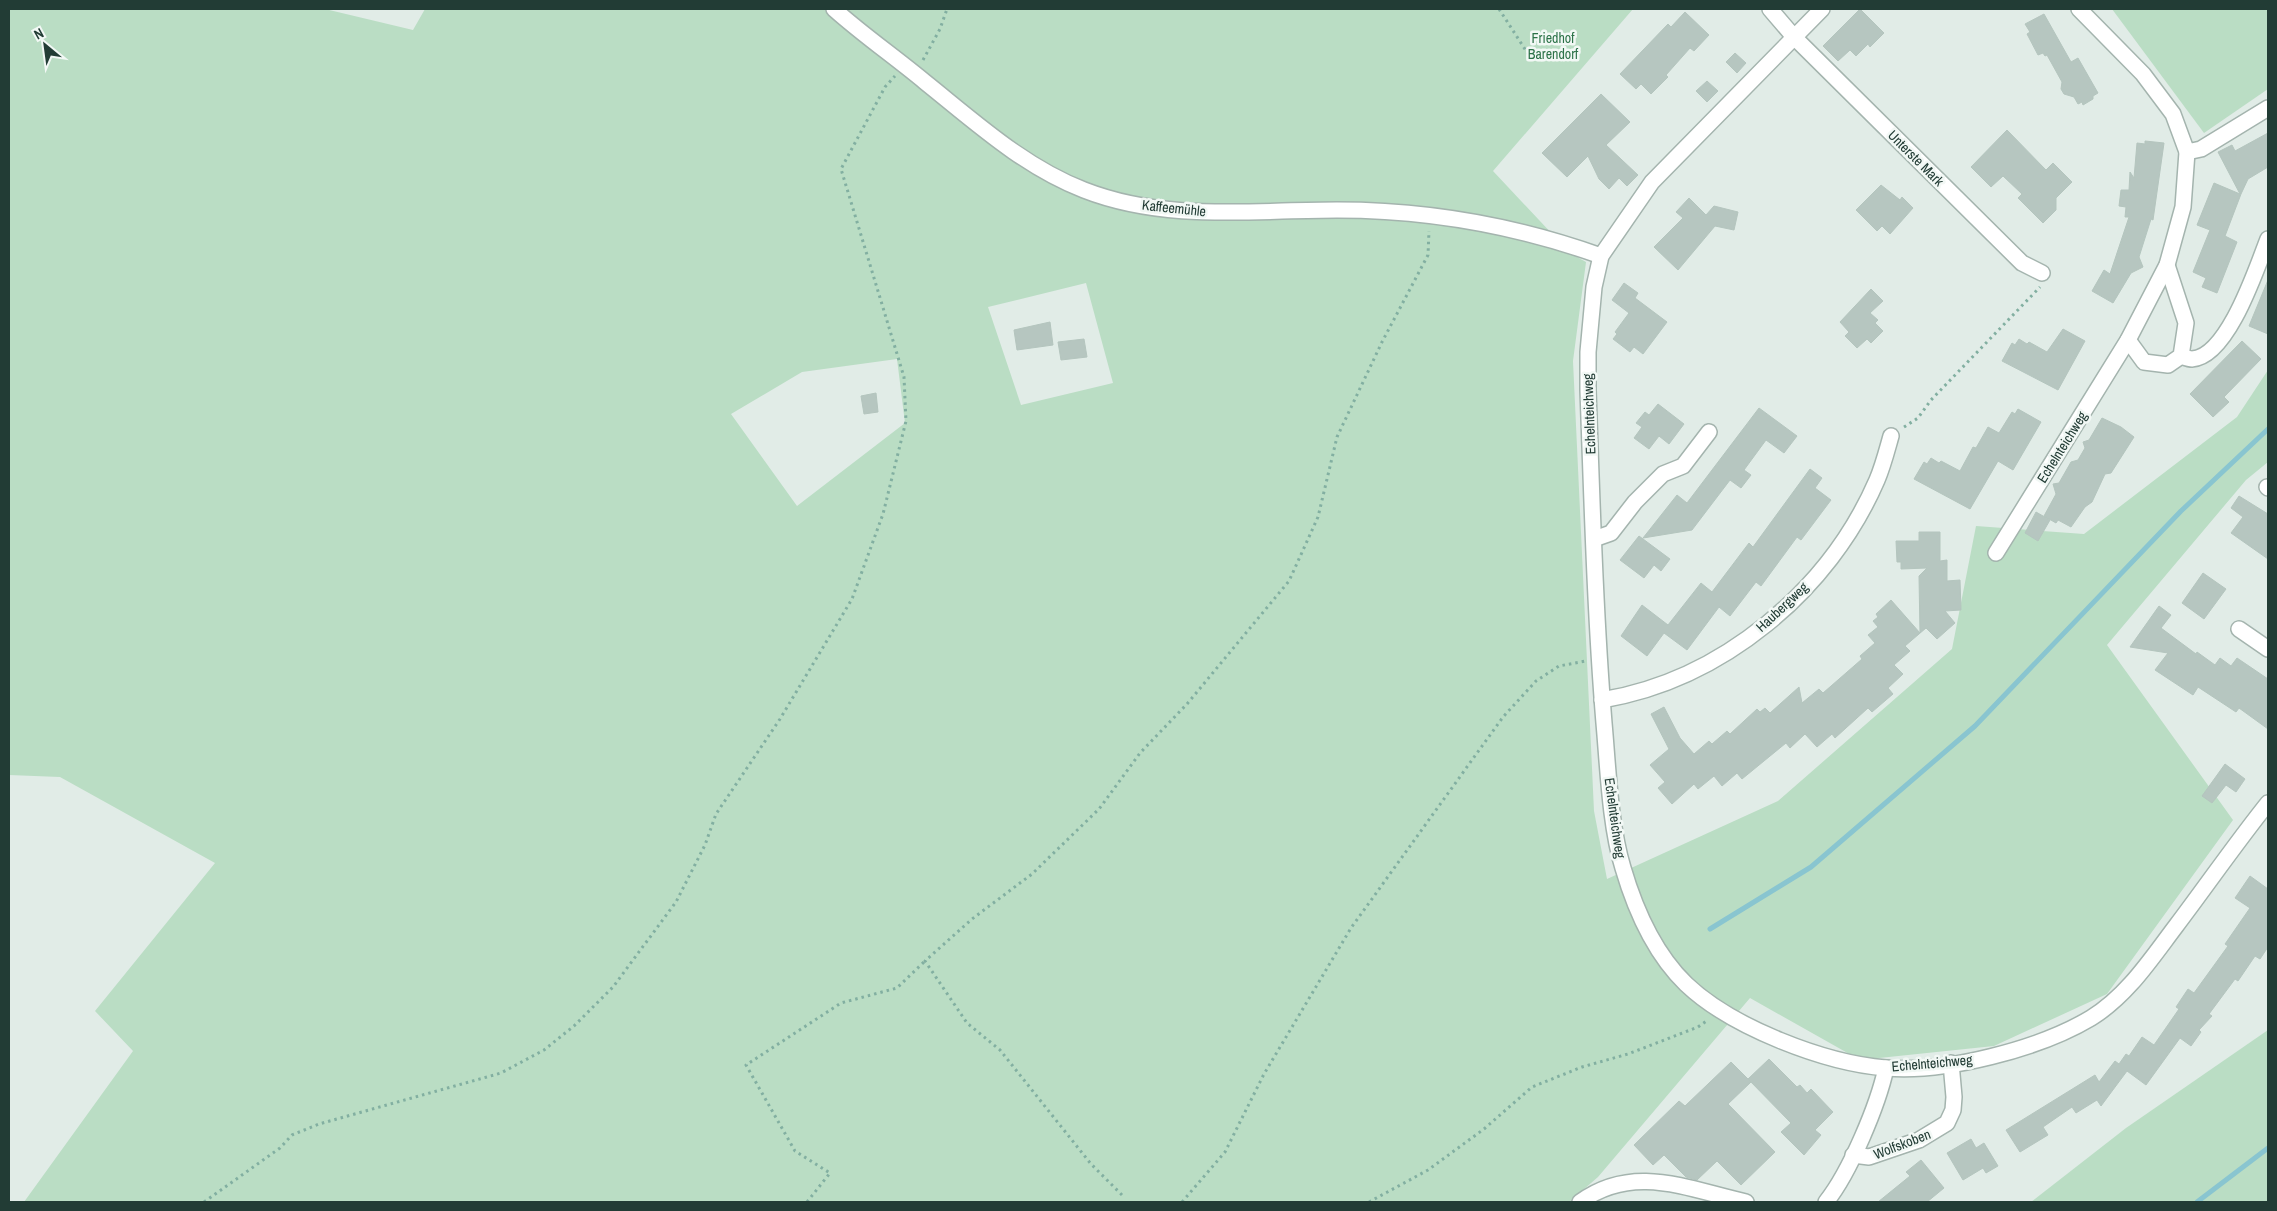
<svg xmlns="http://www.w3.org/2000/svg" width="2277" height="1211" font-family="'Archivo Narrow',sans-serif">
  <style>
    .green { fill: #baddc4; fill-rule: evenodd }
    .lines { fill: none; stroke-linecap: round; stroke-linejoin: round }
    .stream { stroke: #89c5d0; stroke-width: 5 }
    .building { fill: #b6c6c0; stroke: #b4c5be }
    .minor-casing { stroke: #a4b4ae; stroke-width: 18 }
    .path { stroke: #82afa1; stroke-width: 3; stroke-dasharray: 2.5 4; stroke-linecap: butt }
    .minor { stroke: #fff; stroke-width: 15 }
    .labels { text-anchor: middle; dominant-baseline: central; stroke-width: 5; stroke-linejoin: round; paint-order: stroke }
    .park-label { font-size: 14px; fill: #2c7248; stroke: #f2f8f5 }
    .street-label { font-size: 14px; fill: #223c35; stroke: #f2f8f5 }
  </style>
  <rect width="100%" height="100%" fill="#e1ece7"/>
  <g class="green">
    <path d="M9,9H325L413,30L425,9H1633L1493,171L1570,253L1586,262L1573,361L1594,811L1607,879L1778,801L1952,649L1976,526L2084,534L2237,417L2268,370V462L2246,480L2107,645L2233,820L2107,994L1994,1046L1860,1060L1750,998L1598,1177L1569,1202H24L133,1051L95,1011L215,863L60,777L9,775ZM1086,283L1113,383L1021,405L988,307ZM897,359L905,423L797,506L731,414L802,372Z"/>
    <path d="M2112,9H2268V89L2204,133Z"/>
    <path d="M2268,1030V1202H2031L2126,1128Z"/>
  </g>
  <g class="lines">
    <g class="stream">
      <path d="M1710,929L1811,867L1975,726L2181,511L2268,429"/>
      <path d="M2197,1202L2268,1148"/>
    </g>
  </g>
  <g class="building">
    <path d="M1860,9L1884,33L1870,47L1868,44L1856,56L1850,50L1838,61L1823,46Z"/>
    <path d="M1685,12L1709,35L1694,51L1690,48L1666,75L1668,77L1651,94L1641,84L1636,89L1620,74L1668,24L1671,27Z"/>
    <path d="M2044,14L2071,62L2078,58L2098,93L2093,96V99L2083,105L2082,102L2078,104L2074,97L2064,94L2061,89L2062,82L2047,55L2045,56L2043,53L2038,55L2027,34L2030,32L2025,24Z"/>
    <path d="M1735,53L1746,63L1737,73L1726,62Z"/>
    <path d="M1707,81L1718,91L1707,102L1696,91Z"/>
    <path d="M1601,94L1630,122L1606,145L1638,175L1627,186L1619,178L1609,189L1599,179L1588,156L1567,177L1542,153Z"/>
    <path d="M2007,130L2046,170L2053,163L2072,182L2056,198V210L2043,223L2018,198L2022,194L2003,176L1991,187L1971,167Z"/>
    <path d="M2268,133V167L2248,179L2241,194L2225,236L2237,242L2217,293L2202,287L2206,278L2193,272L2210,230L2197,225L2214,183L2240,194L2218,152L2232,145L2235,151Z"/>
    <path d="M2145,141L2164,143L2153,220L2151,219L2139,257L2143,267L2131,273L2113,303L2092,291L2104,270L2110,274L2129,217H2125L2126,207L2119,206L2121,190H2129L2130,172L2134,178L2137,143L2145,144Z"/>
    <path d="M1881,185L1900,200L1902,197L1913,208L1890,234L1882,226L1877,231L1856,210Z"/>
    <path d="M1689,198L1706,215L1714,206L1738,212L1734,230L1715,226L1678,270L1654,247L1683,218L1676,212Z"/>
    <path d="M2268,280V334L2249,326Z"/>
    <path d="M1624,283L1638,293L1635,298L1667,322L1643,354L1634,347L1630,352L1613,339L1617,334L1615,332L1629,313L1612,300Z"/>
    <path d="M1871,289L1883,301L1870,313L1878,320L1875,323L1883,331L1871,343L1867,339L1857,348L1845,336L1849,332L1840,322Z"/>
    <path d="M1050,322L1053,345L1017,350L1014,330Z"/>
    <path d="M2063,329L2085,341L2058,390L2002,361L2012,343L2015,345L2019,339L2027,344L2029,342L2047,352Z"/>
    <path d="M1084,339L1087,357L1061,360L1058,342Z"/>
    <path d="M2242,341L2261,359L2224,397L2229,402L2213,417L2190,394Z"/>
    <path d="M876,393L878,412L864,414L861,396Z"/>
    <path d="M1658,404L1684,424L1669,444L1659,436L1649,449L1634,438L1642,427L1636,423L1645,412L1649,415Z"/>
    <path d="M1759,408L1797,436L1784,453L1766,440L1744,470L1751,475L1741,488L1730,480L1692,530L1643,538L1677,495L1687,503Z"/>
    <path d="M2018,409L2041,422L2013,470L1998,461L1970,509L1914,479L1924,462L1927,464L1931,458L1939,463L1941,461L1960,471L1973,447L1976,448L1988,427L1999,433L2012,412L2015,414Z"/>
    <path d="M2102,418L2121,427L2134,437L2111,473L2105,474L2092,502L2085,507L2071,527L2058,520L2056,523L2044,516L2056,494L2053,484L2059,483L2071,462L2078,460L2085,448L2083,442L2089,440Z"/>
    <path d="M1810,469L1822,478L1815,488L1831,500L1801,540L1797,537L1761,586L1756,582L1730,616L1719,607L1687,650L1664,633L1647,656L1621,636L1642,605L1668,625L1701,583L1712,592L1749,543L1753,547Z"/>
    <path d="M2239,496L2268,514V559L2231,533L2243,517L2231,508Z"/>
    <path d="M2036,512L2050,520L2038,541L2025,533Z"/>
    <path d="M1919,532H1940V561L1947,560V581L1960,580L1961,610L1945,611L1955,623L1937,639L1926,628L1905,646L1910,651L1894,665L1903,674L1888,688L1893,694L1872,712L1868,708L1835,738L1832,734L1817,747L1805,734L1790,748L1786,743L1742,779L1737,773L1722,786L1714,776L1698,789L1694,784L1672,804L1658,788L1665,782L1650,765L1669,749L1651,714L1664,707L1680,738L1694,754L1709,741L1712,744L1727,731L1730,734L1757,709L1760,712L1765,708L1770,713L1799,687L1802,703L1819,689L1823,693L1862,659L1860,656L1875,643L1868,635L1878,627L1873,621L1878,617L1876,614L1891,600L1920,633L1919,576L1927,568L1901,569V562H1897L1896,541H1919Z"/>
    <path d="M1639,536L1670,559L1661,571L1654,565L1644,578L1620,560Z"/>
    <path d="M2203,573L2226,589L2204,619L2182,603Z"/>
    <path d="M2159,606L2171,615L2161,628L2196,654L2197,652L2215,665L2220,658L2231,666L2237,658L2268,679V729L2239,708L2236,712L2198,687L2193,695L2155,670L2168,653L2130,647Z"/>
    <path d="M2225,764L2245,779L2236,792L2226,785L2212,803L2202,796Z"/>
    <path d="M2250,876L2268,889V947L2260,959L2255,956L2238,981L2235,979L2209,1014L2212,1016L2199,1030L2201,1032L2191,1046L2180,1038L2146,1085L2127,1071L2101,1106L2097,1100L2076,1113L2072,1107L2043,1127L2048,1135L2020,1152L2006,1130L2095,1075L2099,1082L2115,1061L2119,1064L2126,1054L2129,1056L2142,1037L2154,1045L2179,1009L2176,1007L2188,989L2194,993L2228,946L2225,944L2250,908L2235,898Z"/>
    <path d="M1769,1059L1797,1087L1800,1085L1807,1093L1811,1089L1833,1112L1815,1130L1821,1135L1804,1155L1781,1132L1791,1123L1748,1079Z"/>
    <path d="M1731,1062L1751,1082L1728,1104L1775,1152L1741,1185L1717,1161L1697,1180L1686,1177L1664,1155L1653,1165L1634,1145L1679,1101L1685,1106Z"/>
    <path d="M1971,1139L1976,1148L1984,1143L1998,1166L1986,1173L1983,1168L1963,1180L1947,1153Z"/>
    <path d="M1921,1160L1944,1188L1927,1202H1878L1910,1176L1906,1172Z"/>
  </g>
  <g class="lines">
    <g class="minor-casing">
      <g id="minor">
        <path d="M834,9C863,35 895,57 925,82C975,122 1024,167 1084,190C1166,222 1252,210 1337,210C1426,210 1517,226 1601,256"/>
        <path d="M1770,9L1794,37L2022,263L2042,273"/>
        <path d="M1822,9L1652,182L1601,256L1594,287L1588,352V390C1592,501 1595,612 1604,723C1608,767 1610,826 1623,868C1635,909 1655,954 1686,984C1731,1027 1824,1063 1886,1068C1946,1073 2039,1049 2091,1018C2127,996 2151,959 2176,926C2207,885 2236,843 2268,803"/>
        <path d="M2187,152L2201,149L2268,108"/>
        <path d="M2128,340L2144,362L2168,365L2181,356L2186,323L2167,265"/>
        <path d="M2181,356C2184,357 2189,359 2192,359C2228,357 2257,267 2268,239"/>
        <path d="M2267,487L2268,488"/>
        <path d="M1594,539L1611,533L1635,502L1663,474L1683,466L1709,432"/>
        <path d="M1996,553L2128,340L2167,265L2183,207L2187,152L2173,114L2143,74L2079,9"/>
        <path d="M2239,629L2268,649"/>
        <path d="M1602,700C1722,680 1829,591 1877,480C1883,466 1887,450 1891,436"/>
        <path d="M1853,1155L1869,1157L1919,1140L1947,1123L1953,1110L1954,1097L1951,1063"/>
        <path d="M1580,1202C1634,1163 1687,1189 1746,1202"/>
        <path d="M1826,1202C1850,1172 1878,1105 1886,1068"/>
      </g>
    </g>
    <g class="path">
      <path d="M1499,9L1532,60"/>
      <path d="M923,60L940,29L947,9"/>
      <path d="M1904,427L1918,418L1931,400L2040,287"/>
      <path d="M1122,1195L1091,1164L1000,1050L967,1023L925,961L972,919L1032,874L1099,809L1140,753L1187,704L1289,581L1318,517L1337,437L1382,342L1428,255L1429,231"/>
      <path d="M204,1202L280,1148L292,1135L319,1124L501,1073L544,1050L574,1026L613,987L676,902L705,845L716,814L780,719L852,599L883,514L906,421L904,377L841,169L885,87L895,76"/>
      <path d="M807,1202L830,1173L795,1151L746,1065L841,1003L897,988L925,961"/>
      <path d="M1182,1202L1225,1152L1264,1074L1351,928L1503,717L1536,681L1559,666L1586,661"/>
      <path d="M1369,1202L1428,1170L1484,1129L1532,1087L1582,1067L1628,1054L1698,1027L1708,1020"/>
    </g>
    <use href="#minor" class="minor"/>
  </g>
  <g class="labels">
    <g class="park-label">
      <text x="1553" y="38">Friedhof<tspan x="1553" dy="16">Barendorf</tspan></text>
    </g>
    <g class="street-label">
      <text transform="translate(1916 158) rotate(45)">Unterste Mark</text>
      <text transform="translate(1174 208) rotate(6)">Kaffeemühle</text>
      <text transform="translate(1589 414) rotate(-92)">Echelnteichweg</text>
      <text transform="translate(2062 447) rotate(-58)">Echelnteichweg</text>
      <text transform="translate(1782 607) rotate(-43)">Haubergweg</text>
      <text transform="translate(1615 818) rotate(82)">Echelnteichweg</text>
      <text transform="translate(1932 1063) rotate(-5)">Echelnteichweg</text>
      <text transform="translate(1902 1144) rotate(-21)">Wolfskoben</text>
    </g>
  </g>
  <rect width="2277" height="1211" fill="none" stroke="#223c35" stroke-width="20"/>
  <g transform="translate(45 45) rotate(331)" stroke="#f2f8f5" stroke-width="4" paint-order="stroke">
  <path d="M0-4L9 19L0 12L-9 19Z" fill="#223c35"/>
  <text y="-8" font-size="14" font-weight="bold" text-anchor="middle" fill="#223c35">N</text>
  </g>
</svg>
